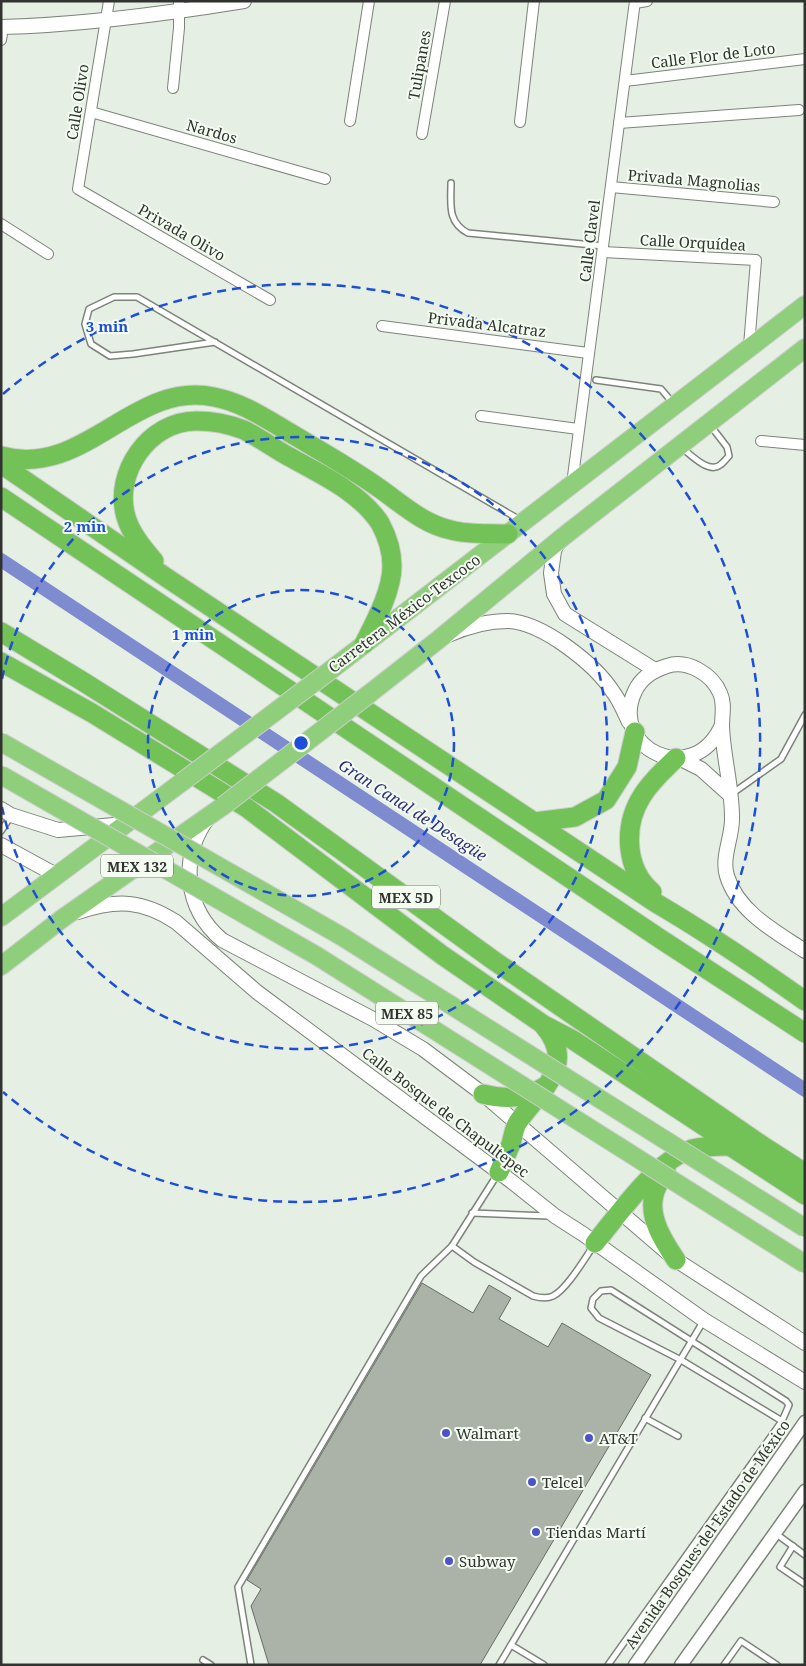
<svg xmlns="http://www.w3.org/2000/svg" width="806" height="1666" font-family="'Noto Serif',serif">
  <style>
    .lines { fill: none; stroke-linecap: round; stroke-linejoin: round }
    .canal { stroke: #7e8bcf; stroke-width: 14 }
    .building { fill: #abb3a8; stroke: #666d63 }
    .service-casing { stroke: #7c847a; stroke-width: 8 }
    .minor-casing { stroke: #7c847a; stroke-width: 12 }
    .tertiary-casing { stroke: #7c847a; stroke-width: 15 }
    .secondary-casing { stroke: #7c847a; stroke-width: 16 }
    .trunk-casing { stroke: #cdcecd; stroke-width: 20 }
    .motorway-casing { stroke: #cdcecd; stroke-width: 21 }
    .service { stroke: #fff; stroke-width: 5 }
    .minor { stroke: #fff; stroke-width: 10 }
    .tertiary { stroke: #fff; stroke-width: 12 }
    .secondary { stroke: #fff; stroke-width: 14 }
    .trunk { stroke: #8fce7a; stroke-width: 18 }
    .motorway { stroke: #73c258; stroke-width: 19 }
    .trunk-bridge-casing { stroke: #cdcecd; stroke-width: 20; stroke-linecap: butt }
    .trunk-bridge { stroke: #8fce7a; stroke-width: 18 }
    .ring { fill: none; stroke: #1d4ed8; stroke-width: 2.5; stroke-dasharray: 9 6 }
    .poi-dot { fill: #4b53c8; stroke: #f4fcf1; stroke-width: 2 }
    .labels { text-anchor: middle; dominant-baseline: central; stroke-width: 4; stroke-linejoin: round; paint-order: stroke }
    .shield { fill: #f4fcf1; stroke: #6b6f69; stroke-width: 1 }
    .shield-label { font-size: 14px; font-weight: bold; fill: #30332f }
    .street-label { font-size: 15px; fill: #30332f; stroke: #f4fcf1 }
    .poi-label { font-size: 15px; fill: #30332f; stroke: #f4fcf1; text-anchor: start }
    .water-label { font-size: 16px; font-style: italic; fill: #2c3080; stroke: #f4fcf1 }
    .centre { fill: #1d4ed8; stroke: #f4fcf1; stroke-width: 2.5 }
    .ring-label { font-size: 15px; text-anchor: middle; font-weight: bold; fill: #1d4ed8; stroke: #f4fcf1; stroke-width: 4; stroke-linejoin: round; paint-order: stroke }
  </style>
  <rect width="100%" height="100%" fill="#e6efe4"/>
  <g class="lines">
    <path class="canal" d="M1,560L805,1090"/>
  </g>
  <path class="building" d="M422,1283L473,1313L489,1285L511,1298L499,1319L548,1347L562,1323L651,1375L480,1665H269L251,1606L261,1589L247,1580Z"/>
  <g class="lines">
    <g class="service-casing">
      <g id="service">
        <path d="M451,183C451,204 447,222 468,233L603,246"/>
        <path d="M215,342L133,354L110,356L91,344L85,324L89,309L114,297H137L520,520"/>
        <path d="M596,380L661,389L672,402"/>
        <path d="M682,448C691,455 709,474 720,465C723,463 726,459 729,456L727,447L710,425"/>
        <path d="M733,793L781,759L805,715"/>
        <path d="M1,831L11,816"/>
        <path d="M497,1175L452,1246L474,1262L533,1296C540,1298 547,1299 553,1296C567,1289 585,1258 594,1245"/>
        <path d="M472,1213L549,1216"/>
        <path d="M645,1418L678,1436"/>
        <path d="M775,1533L805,1555"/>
        <path d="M793,1546L780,1567L805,1584"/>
        <path d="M511,1645L544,1665"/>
        <path d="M203,1660L211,1665"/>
        <path d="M251,1665L238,1587L421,1276L452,1246"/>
        <path d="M499,1665L704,1320"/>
        <path d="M608,1665L782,1421L789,1405L786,1401L611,1290L601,1291L593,1299L591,1308L599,1318L681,1360L782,1421"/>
        <path d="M724,1665L741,1641L777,1665"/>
      </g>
    </g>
    <g class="minor-casing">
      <g id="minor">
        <path d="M109,1L78,189L270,300"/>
        <path d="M635,3L647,1"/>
        <path d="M1,40L3,27"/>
        <path d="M625,81L805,59"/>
        <path d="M173,88L179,28V1"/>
        <path d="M91,112L325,179"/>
        <path d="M350,121L369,1"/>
        <path d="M520,122L534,1"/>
        <path d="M619,123L799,110"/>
        <path d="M422,134L445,1"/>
        <path d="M611,187L774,202"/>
        <path d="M1,224L48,254"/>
        <path d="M603,252L756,260L749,346"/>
        <path d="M382,326L588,353"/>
        <path d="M481,416L578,429"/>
        <path d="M761,441L805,445"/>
        <path d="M572,484L635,1"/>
      </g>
    </g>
    <g class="tertiary-casing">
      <g id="tertiary">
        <path d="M635,1665L805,1422"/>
        <path d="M681,1665L805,1491"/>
      </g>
    </g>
    <g class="secondary-casing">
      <g id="secondary">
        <path d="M1,27C83,25 164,14 244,1"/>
        <path d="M558,541L554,551L551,573L554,594L565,614L655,670"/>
        <path d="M448,635C466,627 488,621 508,621C542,622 595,664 613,692C620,701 624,712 629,722"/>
        <path d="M722,725C693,790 608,748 635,691C641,678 654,670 667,666C687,659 712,674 720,693C725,704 722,714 722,726C723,756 732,786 732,817C733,836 721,857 727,876C738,912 776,932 805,951"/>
        <path d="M681,759L701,769L730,795"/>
        <path d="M1,809L11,815L58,830L125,824"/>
        <path d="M208,818C179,857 185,909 222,940L373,1019L423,1049L483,1094L676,1260L805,1343"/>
        <path d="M1,845L56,875"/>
        <path d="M78,912C117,899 142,900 176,922L257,992L511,1181L555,1216L583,1234L704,1320L805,1382"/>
      </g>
    </g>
    <g class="trunk-casing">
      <g id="trunk">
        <path d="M332,669L805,305"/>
        <path d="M369,694L438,640L564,536L805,348"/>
        <path d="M1,917L182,782"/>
        <path d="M1,966L63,918L223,806"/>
      </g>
    </g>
    <g class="motorway-casing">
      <g id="motorway">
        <path d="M1,456C85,479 133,380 214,397C242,402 268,420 292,434C322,452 351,468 379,488C402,504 423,524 451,530C468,535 489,533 508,534"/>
        <path d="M1,464L167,578L656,903C707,933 756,966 805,1001"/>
        <path d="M1,497L662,940L805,1033"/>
        <path d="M154,561C143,548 131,534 126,517C113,473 149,421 196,421C212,421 229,424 244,430C258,437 272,447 286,455C318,473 359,491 380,523C387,536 392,551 392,566C392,591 375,622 364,644"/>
        <path d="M1,632L82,681L276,803L493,960L763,1146L805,1173"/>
        <path d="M1,662L92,713L247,808L442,955L544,1025L573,1040L707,1128L730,1146L805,1195"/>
        <path d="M534,822L575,817L606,800L627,767L635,732"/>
        <path d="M652,892C625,869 623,826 642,796C651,781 664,770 676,758"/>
        <path d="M483,1094C505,1100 525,1099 544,1087"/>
        <path d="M666,1170C662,1178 656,1186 654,1195C648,1218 664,1242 676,1260"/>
        <path d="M499,1172C503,1163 507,1153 511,1144C513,1137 514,1128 518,1122C540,1090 578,1066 544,1026"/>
        <path d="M595,1243C619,1214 656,1160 692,1149C705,1146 717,1146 730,1146"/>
      </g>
    </g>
    <use href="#service" class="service"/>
    <use href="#minor" class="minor"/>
    <use href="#tertiary" class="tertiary"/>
    <use href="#secondary" class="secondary"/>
    <use href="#trunk" class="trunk"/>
    <use href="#motorway" class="motorway"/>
    <g class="trunk-bridge-casing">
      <g id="trunk-bridge">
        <path d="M1,742L341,936L805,1228"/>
        <path d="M1,775L317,956L805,1264"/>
        <path d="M182,782L332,669"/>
        <path d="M223,806L369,694"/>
      </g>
    </g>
    <use href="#trunk-bridge" class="trunk-bridge"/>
  </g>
  <g class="ring">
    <circle cx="301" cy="743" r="153"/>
    <path d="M2 679A306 306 0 1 1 2 807"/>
    <path d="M3 394A459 459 0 1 1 3 1092"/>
  </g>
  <g class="poi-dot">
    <circle cx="446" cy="1433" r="5"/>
    <circle cx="589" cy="1438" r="5"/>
    <circle cx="532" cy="1482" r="5"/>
    <circle cx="536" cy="1532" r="5"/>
    <circle cx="449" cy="1561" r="5"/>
  </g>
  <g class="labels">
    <g class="shield">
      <rect x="101" y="854.5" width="72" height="23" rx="4"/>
      <rect x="372" y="885.5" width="68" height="23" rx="4"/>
      <rect x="376" y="1001.5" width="62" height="23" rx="4"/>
    </g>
    <g class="shield-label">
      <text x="137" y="866">MEX 132</text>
      <text x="406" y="897">MEX 5D</text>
      <text x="407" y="1013">MEX 85</text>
    </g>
    <g class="street-label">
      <text transform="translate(713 55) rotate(-7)">Calle Flor de Loto</text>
      <text transform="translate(419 65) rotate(-80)">Tulipanes</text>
      <text transform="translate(77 102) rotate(-81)">Calle Olivo</text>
      <text transform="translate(212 131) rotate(16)">Nardos</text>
      <text transform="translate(694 180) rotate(5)">Privada Magnolias</text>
      <text transform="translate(182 232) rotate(30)">Privada Olivo</text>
      <text transform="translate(589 241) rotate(-83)">Calle Clavel</text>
      <text transform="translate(693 242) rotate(3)">Calle Orquídea</text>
      <text transform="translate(487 324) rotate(7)">Privada Alcatraz</text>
      <text transform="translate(404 613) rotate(-37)">Carretera México-Texcoco</text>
      <text transform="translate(446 1112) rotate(37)">Calle Bosque de Chapultepec</text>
      <text transform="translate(707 1534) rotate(-55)">Avenida Bosques del Estado de México</text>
    </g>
    <g class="poi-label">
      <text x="456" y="1433">Walmart</text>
      <text x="599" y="1438">AT&amp;T</text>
      <text x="542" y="1482">Telcel</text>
      <text x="546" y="1532">Tiendas Martí</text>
      <text x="459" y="1561">Subway</text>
    </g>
    <g class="water-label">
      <text transform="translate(413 810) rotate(33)">Gran Canal de Desagüe</text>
    </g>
  </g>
  <circle cx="301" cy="743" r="8" class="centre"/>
  <g class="ring-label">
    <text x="107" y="332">3 min</text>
    <text x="85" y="532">2 min</text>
    <text x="193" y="640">1 min</text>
  </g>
  <rect width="806" height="1666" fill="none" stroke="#30332f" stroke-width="5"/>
</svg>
